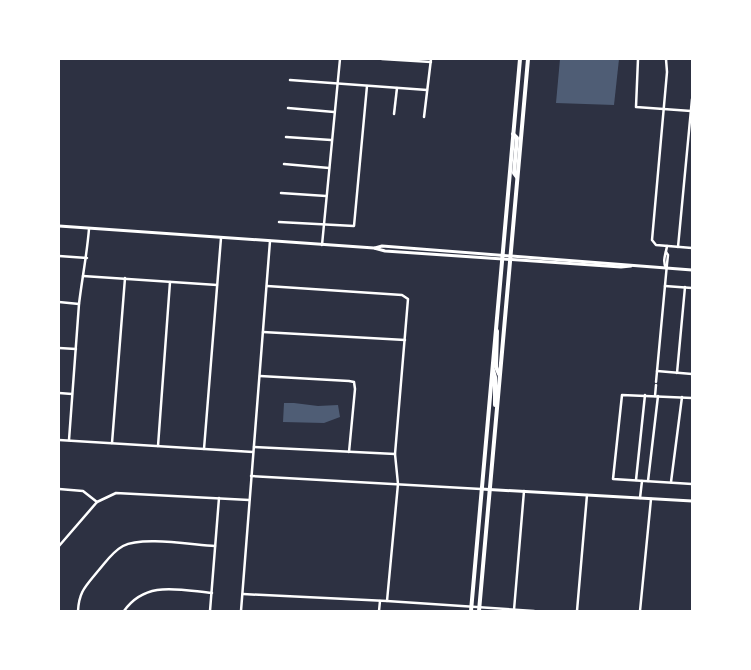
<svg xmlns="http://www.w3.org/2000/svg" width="751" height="670" font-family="'PT Sans',sans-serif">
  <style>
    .water { fill: #4f5d75 }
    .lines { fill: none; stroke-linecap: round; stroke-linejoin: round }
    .minor { stroke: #fff; stroke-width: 2.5 }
    .tertiary { stroke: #fff; stroke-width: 3 }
    .primary { stroke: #fff; stroke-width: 4 }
  </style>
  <rect width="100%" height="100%" fill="#2d3142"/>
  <g class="water">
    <path d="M560,59H619L614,105L556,103Z"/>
    <path d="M284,403H294L318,406L338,405L340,417L324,423L283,422Z"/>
  </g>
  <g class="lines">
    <g class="minor">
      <path d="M382,59L431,62"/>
      <path d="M638,59L636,107L691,111"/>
      <path d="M666,59L667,72L652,240L656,245L692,248"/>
      <path d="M290,80L427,90"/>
      <path d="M288,108L334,112"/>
      <path d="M394,114L397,88"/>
      <path d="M424,117L431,59"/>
      <path d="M286,137L331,140"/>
      <path d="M284,164L329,168"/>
      <path d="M281,193L326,196"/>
      <path d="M279,222L354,226L367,86"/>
      <path d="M322,245L340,59"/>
      <path d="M678,247L692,99"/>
      <path d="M59,256L87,258"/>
      <path d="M666,268C662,260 666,254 667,246"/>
      <path d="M83,276L217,285"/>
      <path d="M267,286L402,295L408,299L395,454L398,484L387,601"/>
      <path d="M665,286L692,288"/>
      <path d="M59,302L79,304"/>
      <path d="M263,332L405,340"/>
      <path d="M59,348L76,349"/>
      <path d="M657,371L692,374"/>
      <path d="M677,373L685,287"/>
      <path d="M260,376L349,381L354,382L355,389L349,452"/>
      <path d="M656,382L667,264L668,255L666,252"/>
      <path d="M59,393L72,394"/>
      <path d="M655,396L656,385"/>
      <path d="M692,398L622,395L613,479L692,484"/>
      <path d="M59,440L253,452"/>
      <path d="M69,440L79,304C82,279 87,254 89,229"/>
      <path d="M112,443L125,278"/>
      <path d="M158,446L170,282"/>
      <path d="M254,447L395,454"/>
      <path d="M204,449L221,238"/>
      <path d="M251,476L481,489"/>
      <path d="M636,480L645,395"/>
      <path d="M648,481L658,396"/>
      <path d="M671,482L682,397"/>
      <path d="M59,489L83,491L97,502"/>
      <path d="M640,498L642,481"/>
      <path d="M59,546L97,502L116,493L249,500"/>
      <path d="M243,594L387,601L534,611"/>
      <path d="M514,610L524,491"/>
      <path d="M78,611C79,591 86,586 98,571C106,562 112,552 123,546C142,536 193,545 215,546"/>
      <path d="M124,611C146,580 179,590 212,593"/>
      <path d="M210,611L219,498"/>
      <path d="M241,611L270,241"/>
      <path d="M379,611L380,601"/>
      <path d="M577,611L587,495"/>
      <path d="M640,611L651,499"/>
    </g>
    <g class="tertiary">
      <path d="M59,226L374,248L385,251L621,267L631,266"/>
      <path d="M375,248L382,246L692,270"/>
      <path d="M481,489L692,501"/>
    </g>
    <g class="primary">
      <path d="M513,134L517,138L514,173L517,177"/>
      <path d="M497,331L496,367L499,374"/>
      <path d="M493,370L495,377V405"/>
      <path d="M471,611L520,59"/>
      <path d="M479,611L528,59"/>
    </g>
  </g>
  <rect width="751" height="670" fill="none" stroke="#ffffff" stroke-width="120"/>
</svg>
